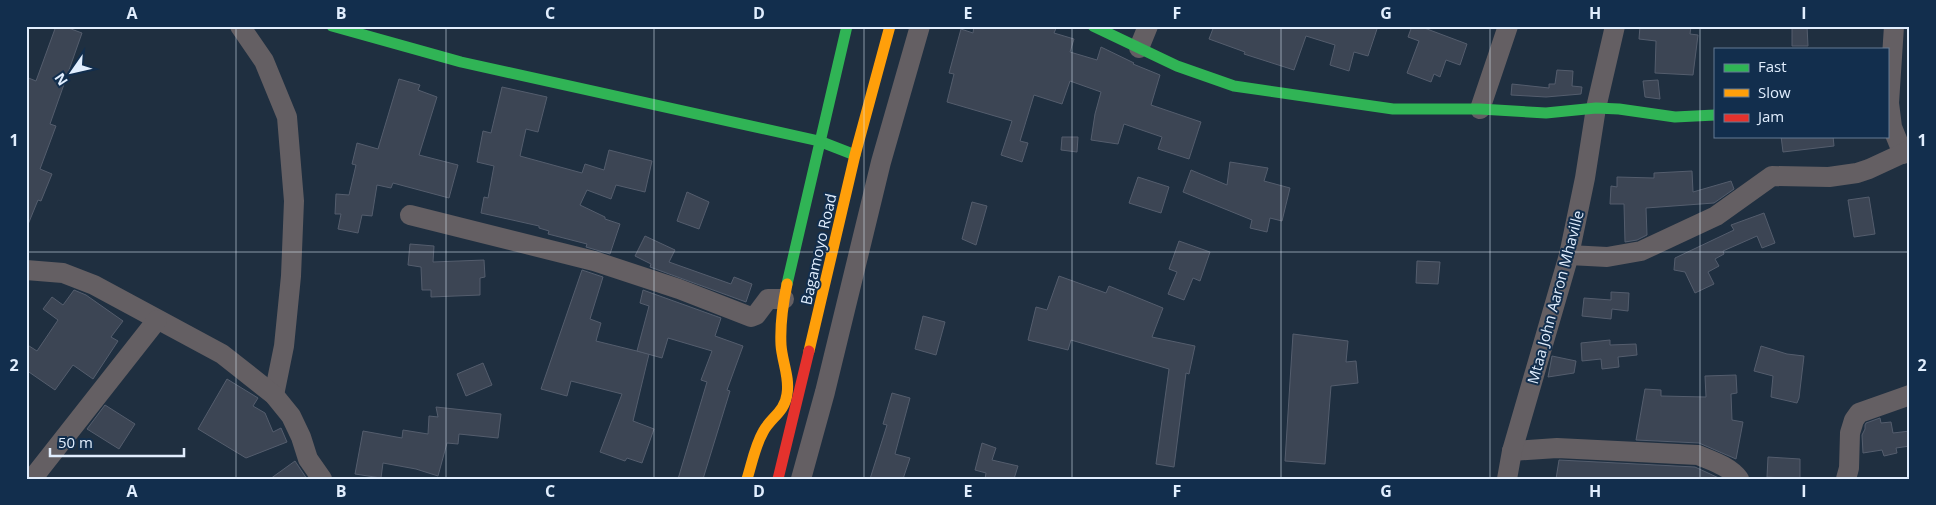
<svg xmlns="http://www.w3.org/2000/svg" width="1936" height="505" font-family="'Open Sans',sans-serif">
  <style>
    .building { fill: #3c4554; stroke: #545d6d }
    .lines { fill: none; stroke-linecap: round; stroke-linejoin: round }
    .street { stroke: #645f63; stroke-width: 20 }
    .fast { stroke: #30b455; stroke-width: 11 }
    .slow { stroke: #ff9f0a; stroke-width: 11 }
    .jam { stroke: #e5322d; stroke-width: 11 }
    .grid { fill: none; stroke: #e1eefe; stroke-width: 1; stroke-opacity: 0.55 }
    .labels { text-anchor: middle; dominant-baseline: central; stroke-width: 4; stroke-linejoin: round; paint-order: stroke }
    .street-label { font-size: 15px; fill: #e1eefe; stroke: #122e4d }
    .neatline { fill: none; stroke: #e1eefe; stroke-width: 2 }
    .grid-label { font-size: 16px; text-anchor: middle; font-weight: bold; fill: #e1eefe }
  </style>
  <rect width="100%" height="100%" fill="#1f2f40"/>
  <g class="building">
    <path d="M56,26H63L82,33L50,124L56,126L40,169L52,174L41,201L38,200L27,227L26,77L36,81Z"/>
    <path d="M974,26H1057L1054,33L1074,39L1070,52L1097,60L1101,47L1134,63L1133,64L1160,75L1151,105L1201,122L1189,159L1158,149L1162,137L1124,124L1118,144L1091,140L1095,114L1101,92L1070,81L1062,104L1034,95L1020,141L1028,143L1022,162L1001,155L1012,121L947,102L954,74L949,73L961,29L973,33Z"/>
    <path d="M1214,26H1378L1368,56L1354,52L1349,71L1330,65L1335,45L1306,36L1294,70L1244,54L1245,52L1209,39Z"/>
    <path d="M1412,26H1419L1467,44L1460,65L1446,60L1440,77L1434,74L1431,82L1407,73L1419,41L1408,37Z"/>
    <path d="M1640,26H1691L1690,34L1698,35L1693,75L1655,73L1656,41L1639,39Z"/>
    <path d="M1792,26H1807L1808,46H1792Z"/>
    <path d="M1557,70L1573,71L1572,86L1582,87L1581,94L1546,97L1511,95L1512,84L1549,88V84H1555Z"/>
    <path d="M399,79L420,85L418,90L437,97L419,155L458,165L449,198L393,183L391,188L377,185L372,216L362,215L358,233L338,229L341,214H335L336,194L349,195L356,165L352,164L357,143L378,149Z"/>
    <path d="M1658,80L1660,99L1645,97L1643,81Z"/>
    <path d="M502,87L547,97L538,132L526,129L520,156L582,173L585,164L604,170L609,150L652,161L645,192L616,185L611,199L587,190L580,205L605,217V219L620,224L610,254L586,247L587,244L548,234L549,231L539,228V226L481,213L484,197L488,198L494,166L477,162L483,131L491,133Z"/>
    <path d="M1781,136H1833L1834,146L1783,152Z"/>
    <path d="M1062,137H1078L1077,152L1061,150Z"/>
    <path d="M1230,162L1268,168L1264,181L1290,188L1282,221L1270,218L1267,232L1250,228L1252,220L1183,192L1191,170L1227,185Z"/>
    <path d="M1692,171L1693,192L1731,181L1734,189L1714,203L1646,208L1647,235L1637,240L1625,242L1624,204H1610L1611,186L1617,187V177L1654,178V173Z"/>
    <path d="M1138,177L1169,187L1161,213L1129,203Z"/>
    <path d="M687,192L709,202L699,229L677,221Z"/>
    <path d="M1869,197L1875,234L1854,237L1848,200Z"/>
    <path d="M972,202L987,206L976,245L962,239Z"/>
    <path d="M1764,213L1775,243L1762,248L1757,236L1723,251L1724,254L1715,259L1719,266L1708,272L1714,284L1695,293L1685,272L1674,270L1675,258L1734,230L1731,225Z"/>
    <path d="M645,236L675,250L669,262L731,284L734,277L752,284L746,302L650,267L651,264L635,256Z"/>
    <path d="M1179,241L1210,252L1200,281L1193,278L1184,300L1168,294L1177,272L1169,269Z"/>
    <path d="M410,244L434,246L433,262L484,260L485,277L480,278V295L431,297V290H422L421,267L408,265Z"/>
    <path d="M1417,261L1440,262L1438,284L1416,283Z"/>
    <path d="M582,270L603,277L590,319L601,323L596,341L649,354L633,421L654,429L642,463L627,458L625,461L600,452L622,394L571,381L567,396L541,389Z"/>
    <path d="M1059,276L1106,293L1109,286L1163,308L1152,337L1195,346L1189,374L1186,373L1174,467L1156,464L1169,369L1071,340L1068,350L1028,340L1036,307L1047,310Z"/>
    <path d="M74,290L86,295L123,321L111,337L118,341L93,379L73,365L55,390L26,370V344L37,351L58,320L43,309L52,297L63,305Z"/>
    <path d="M643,290L721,318L715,336L743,346L727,390L730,391L703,479H678L707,382L701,380L712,351L668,338L662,358L637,351L649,306L640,303Z"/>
    <path d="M1611,292L1629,293L1628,311L1612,309L1611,319L1582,316L1584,298L1611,300Z"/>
    <path d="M923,316L945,322L936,355L915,349Z"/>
    <path d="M1293,334L1348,341L1346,362L1356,361L1358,383L1331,386L1325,464L1285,461Z"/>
    <path d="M1610,340V345L1636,344L1637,355L1618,357L1619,367L1602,369L1601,359L1582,361L1581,343Z"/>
    <path d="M1761,346L1787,354L1804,356L1799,398L1797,403L1771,397L1773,376L1754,371Z"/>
    <path d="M1552,356L1576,361L1574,373L1548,377Z"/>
    <path d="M483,363L492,385L466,396L457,374Z"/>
    <path d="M1736,375L1737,393L1731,394L1732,420L1743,422L1736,459L1699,443L1636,440L1645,389L1661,390V396L1706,397L1705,376Z"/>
    <path d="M227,379L258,398L253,406L265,413L273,432L281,428L287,442L246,458L198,429Z"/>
    <path d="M892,393L910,398L895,454L910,458L903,479H870L887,425L883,424Z"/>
    <path d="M105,405L135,424L119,449L87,429Z"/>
    <path d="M436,407L501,414L498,438L459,434L458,444L447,443L438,476L416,469L383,463L381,478L355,474L363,431L402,438L403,430L428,434L429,416L438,417Z"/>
    <path d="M1880,418L1881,423L1891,422L1893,433L1910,431V446L1896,448L1897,453L1884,456L1882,450L1863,453L1862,435L1865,429V425L1866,423Z"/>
    <path d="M982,443L996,448L992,460L1018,466L1014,479H985L986,473L975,470Z"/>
    <path d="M1768,457L1800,459V479L1767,477Z"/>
    <path d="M1559,460L1695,467L1721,479H1556Z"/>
    <path d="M295,461L307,479H270Z"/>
  </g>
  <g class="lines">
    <g class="street">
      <path d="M240,26L264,61L287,117L294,201L291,276L284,346L274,395"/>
      <path d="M1894,26L1889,103L1892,127L1903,154"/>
      <path d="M1139,48L1148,26"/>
      <path d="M1480,109L1508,26"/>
      <path d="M410,215L594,261L679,289L751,317L756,315L768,299H784"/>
      <path d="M1569,255L1607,257L1641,251L1716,216L1772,176L1829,177L1857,173L1869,169L1910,150"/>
      <path d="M26,270L63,273L94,285L222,354L274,395L291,416L301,437L308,459L322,479"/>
      <path d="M1512,451L1557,448L1698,455C1712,461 1729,466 1739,479"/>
      <path d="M32,479L157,320"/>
      <path d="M801,479L825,392L881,162L920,26"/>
      <path d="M1507,479L1512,451L1569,255L1585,178L1596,108L1615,26"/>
      <path d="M1846,479L1849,468L1850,433L1854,420L1859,413L1910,395"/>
    </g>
    <g class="fast">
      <path d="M332,26L461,62L819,141L855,155"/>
      <path d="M1093,26L1177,66L1234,86L1393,109H1480L1546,113L1596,108L1619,109L1675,117L1715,115"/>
      <path d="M787,284L847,26"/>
    </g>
    <g class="slow">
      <path d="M809,351L855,155L890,26"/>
      <path d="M747,479C752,463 755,446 763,432C770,418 785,412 787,394C790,378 782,361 781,345C780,325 783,303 787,284"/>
    </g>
    <path class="jam" d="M778,479L809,351"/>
  </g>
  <path class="grid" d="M236,26V479M446,26V479M654,26V479M864,26V479M1072,26V479M1281,26V479M1490,26V479M1700,26V479M26,252H1910"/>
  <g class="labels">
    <g class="street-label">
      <text transform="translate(818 249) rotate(-77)">Bagamoyo Road</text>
      <text transform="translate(1555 297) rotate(-75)">Mtaa John Aaron Mhaville</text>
    </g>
  </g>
  <rect width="1936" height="505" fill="none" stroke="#122e4d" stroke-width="55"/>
  <rect x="1714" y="48" width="175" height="90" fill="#122e4d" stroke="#657b94"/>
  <rect x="1724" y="64" width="25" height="8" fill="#30b455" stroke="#657b94"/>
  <text x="1758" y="72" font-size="15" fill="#e1eefe">Fast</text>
  <rect x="1724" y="89" width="25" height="8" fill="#ff9f0a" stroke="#657b94"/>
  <text x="1758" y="98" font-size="15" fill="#e1eefe">Slow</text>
  <rect x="1724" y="114" width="25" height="8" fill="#e5322d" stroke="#657b94"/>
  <text x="1758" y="122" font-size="15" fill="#e1eefe">Jam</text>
  <g transform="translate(72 72) rotate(236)" stroke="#122e4d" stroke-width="4" paint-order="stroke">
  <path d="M0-4L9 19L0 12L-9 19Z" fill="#e1eefe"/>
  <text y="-8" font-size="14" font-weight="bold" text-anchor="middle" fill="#e1eefe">N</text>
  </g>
  <path d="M50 448v8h134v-8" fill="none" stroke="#e1eefe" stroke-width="2.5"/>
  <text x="58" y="448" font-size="15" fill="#e1eefe" stroke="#122e4d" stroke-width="4" paint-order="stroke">50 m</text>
  <rect x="28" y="28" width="1880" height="450" class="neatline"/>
  <g class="grid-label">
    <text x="132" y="19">A</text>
    <text x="341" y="19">B</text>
    <text x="550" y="19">C</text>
    <text x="759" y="19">D</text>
    <text x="968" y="19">E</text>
    <text x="1177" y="19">F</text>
    <text x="1386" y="19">G</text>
    <text x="1595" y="19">H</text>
    <text x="1804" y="19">I</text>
    <text x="14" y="146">1</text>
    <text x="1922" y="146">1</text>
    <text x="14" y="371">2</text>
    <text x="1922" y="371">2</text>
    <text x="132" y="497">A</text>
    <text x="341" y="497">B</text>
    <text x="550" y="497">C</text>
    <text x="759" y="497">D</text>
    <text x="968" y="497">E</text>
    <text x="1177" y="497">F</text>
    <text x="1386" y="497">G</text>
    <text x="1595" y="497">H</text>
    <text x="1804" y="497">I</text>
  </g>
</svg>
